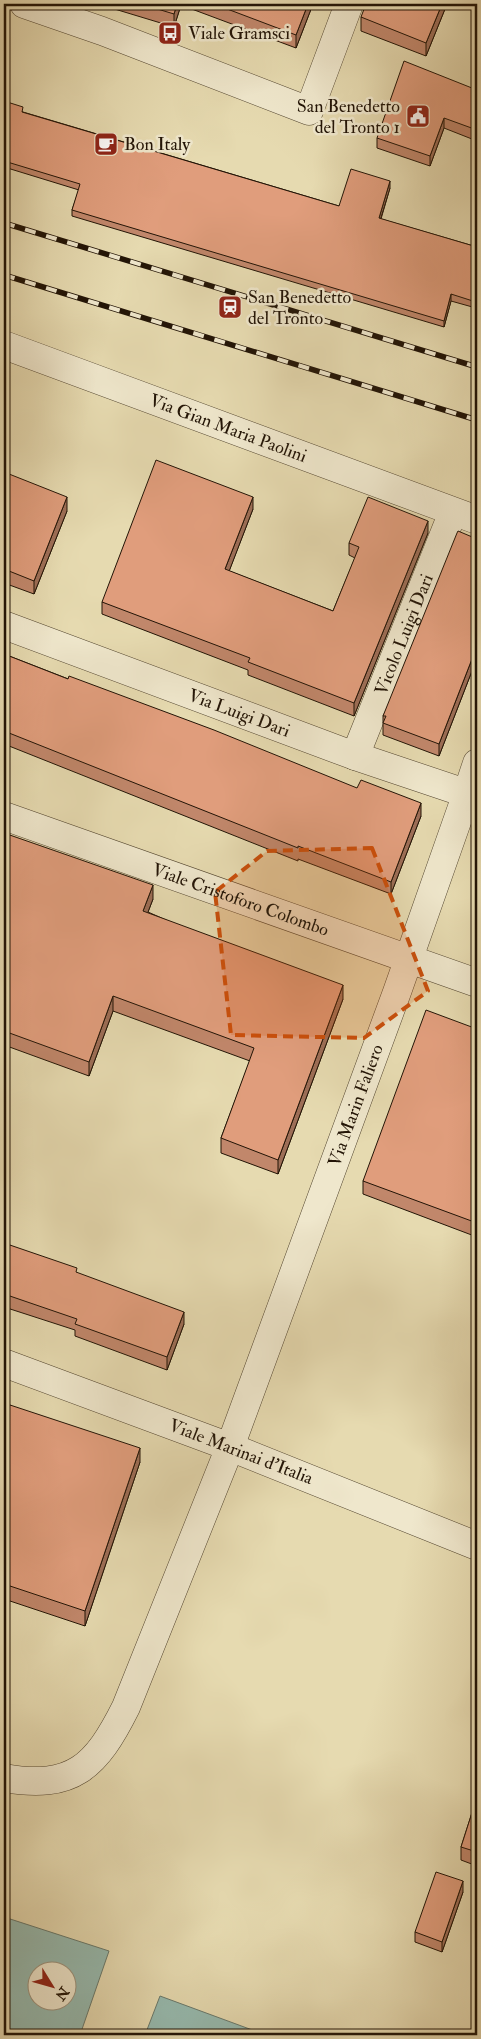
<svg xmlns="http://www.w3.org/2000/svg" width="481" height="2039" font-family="'IM FELL Double Pica',serif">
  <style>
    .water { fill: #96baaf; stroke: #68786b; fill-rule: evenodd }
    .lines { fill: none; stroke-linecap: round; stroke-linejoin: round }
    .minor-casing { stroke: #534630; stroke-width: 29 }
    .tertiary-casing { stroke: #534630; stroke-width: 29 }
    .minor { stroke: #efe7cc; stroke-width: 28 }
    .tertiary { stroke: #efe7cc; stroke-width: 28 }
    .rail-casing { stroke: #221406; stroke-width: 5.5 }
    .rail { stroke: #efe7cc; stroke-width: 4; stroke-dasharray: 11; stroke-linecap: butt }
    .wall { fill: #c1876b; stroke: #221406 }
    .shaded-wall { fill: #9d6e57; stroke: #221406 }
    .building { fill: #e09d7c; stroke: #221406 }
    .marked { fill: #ca4f0b; fill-opacity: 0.2; stroke: #ca4f0b; stroke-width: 4; stroke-dasharray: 10 6; stroke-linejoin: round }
    .labels { text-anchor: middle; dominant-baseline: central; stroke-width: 5; stroke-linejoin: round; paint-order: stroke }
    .poi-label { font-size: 18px; fill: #221406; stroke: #efe7cc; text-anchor: start }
    .street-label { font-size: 18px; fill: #221406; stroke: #efe7cc }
  </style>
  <rect width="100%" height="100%" fill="#e6dab0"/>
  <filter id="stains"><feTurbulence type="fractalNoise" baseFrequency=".004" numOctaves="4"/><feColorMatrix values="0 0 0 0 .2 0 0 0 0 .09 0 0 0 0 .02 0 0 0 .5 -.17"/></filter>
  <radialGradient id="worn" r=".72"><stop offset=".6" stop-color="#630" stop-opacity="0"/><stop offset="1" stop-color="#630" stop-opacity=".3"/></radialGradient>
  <g class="water">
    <path d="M4,1917L109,1951L80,2035H4ZM38,1972H68V2002H38Z"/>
    <path d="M160,1996L255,2031L253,2035H145Z"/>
  </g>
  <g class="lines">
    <g class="minor-casing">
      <g id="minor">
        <path id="s1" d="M4,345L477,520"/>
        <path id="s2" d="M355,756L453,512"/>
        <path d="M467,793L477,763"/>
        <path d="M4,1778C73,1790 96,1767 126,1707L230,1447L477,1546"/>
      </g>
    </g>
    <g class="tertiary-casing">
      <g id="tertiary">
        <path d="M24,4L102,31L309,111L349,4"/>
        <path id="s3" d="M4,625L355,756L477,797"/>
        <path id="s4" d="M4,816L477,983"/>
        <path id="s5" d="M4,1363L230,1447L397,992L467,793"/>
      </g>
    </g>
    <use href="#minor" class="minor"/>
    <use href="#tertiary" class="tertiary"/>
    <g class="rail-casing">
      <g id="rail">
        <path d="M4,223L477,367"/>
        <path d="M4,275L477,420"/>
      </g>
    </g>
    <use href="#rail" class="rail"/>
  </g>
  <g class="wall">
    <path d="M98,4H313L296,48L181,5L174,27Z"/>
    <path d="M447,4L426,56L361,31V17Z"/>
    <path d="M477,90V141L444,128L430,166L377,148V138Z"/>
    <path d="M4,101L23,112L339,206L390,188L381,219L477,247V304L476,308L451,301L444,327L72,216V210L79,190L4,167Z"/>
    <path d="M4,472L67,511L34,594L4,583Z"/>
    <path d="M253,509L229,571L333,611L355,558L349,555V543L428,533L354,716L248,675V670L102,614V602Z"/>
    <path d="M477,539V658L439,756L383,735V716Z"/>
    <path d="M4,654L421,816L391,894L298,859V861L4,744Z"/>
    <path d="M4,833L153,899L148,912L343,999L278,1174L221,1153V1138L250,1061L113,1011L89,1076L4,1045Z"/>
    <path d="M477,1029V1237L363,1194V1181Z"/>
    <path d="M4,1243L77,1273L184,1324L167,1370L75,1336V1330L4,1307Z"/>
    <path d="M4,1403L140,1462L85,1626L4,1599Z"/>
    <path d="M477,1797V1866L461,1860V1847Z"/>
    <path d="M463,1892L442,1952L415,1942V1932Z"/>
  </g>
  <g class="shaded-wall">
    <path d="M177,4H181V5L174,27V14Z"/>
    <path d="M308,4H313L296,48V35Z"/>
    <path d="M442,4H447L426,56V43Z"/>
    <path d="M444,118V128L430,166V156Z"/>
    <path d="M390,181V188L379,224V218Z"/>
    <path d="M451,294V301L444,327V321Z"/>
    <path d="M67,497V511L34,594V581Z"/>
    <path d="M253,497V509L225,582V569Z"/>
    <path d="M428,521V533L354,716V703Z"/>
    <path d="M477,646V658L439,756V744Z"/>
    <path d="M421,803V816L391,894V882Z"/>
    <path d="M153,885V899L143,925V911Z"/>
    <path d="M343,985V999L278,1174V1160Z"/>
    <path d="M113,996V1011L89,1076V1062Z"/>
    <path d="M184,1312V1324L167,1370V1357Z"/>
    <path d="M140,1448V1462L85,1626V1611Z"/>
    <path d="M463,1881V1892L442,1952V1942Z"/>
  </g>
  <g class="building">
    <path d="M141,4H177L174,14Z"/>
    <path d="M214,4H308L296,35Z"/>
    <path d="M366,4H442L426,43L361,17Z"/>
    <path d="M404,61L477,90V130L444,118L430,156L377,138Z"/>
    <path d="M4,101L23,107L22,112L339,206L351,169L390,181L379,218L477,247V298L476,302L451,294L444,321L72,210L80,184L4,161Z"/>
    <path d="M156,460L253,497L225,569L333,611L359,547L349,543L368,497L428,521L354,703L248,662L250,658L102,602Z"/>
    <path d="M4,472L67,497L34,581L4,569Z"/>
    <path d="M458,531L477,539V646L439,744L383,723L386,716H383L457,533Z"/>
    <path d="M4,654L68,679L69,676L214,730L357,788L361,780L421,803L391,882L298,846V848L4,731Z"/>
    <path d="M4,833L153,885L143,911L343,985L278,1160L221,1138L254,1048L113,996L89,1062L4,1031Z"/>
    <path d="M426,1010L477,1029V1223L363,1181Z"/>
    <path d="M4,1243L77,1268L76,1272L184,1312L167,1357L75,1324L77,1319L4,1294Z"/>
    <path d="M4,1403L140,1448L85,1611L4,1584Z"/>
    <path d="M477,1797V1852L461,1847Z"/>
    <path d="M436,1872L463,1881L442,1942L415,1932Z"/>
  </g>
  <path class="marked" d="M372,848L428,991L364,1038L231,1035L215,892L267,851Z"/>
  <defs>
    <g id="bus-square" transform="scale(1.25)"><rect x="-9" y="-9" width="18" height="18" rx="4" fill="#8f2418" stroke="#efe7cc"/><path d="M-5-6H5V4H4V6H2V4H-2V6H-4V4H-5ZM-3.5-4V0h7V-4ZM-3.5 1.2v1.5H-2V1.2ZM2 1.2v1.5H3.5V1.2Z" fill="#fff"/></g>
    <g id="civic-square" transform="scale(1.25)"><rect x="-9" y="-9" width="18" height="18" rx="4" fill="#8f2418" stroke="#efe7cc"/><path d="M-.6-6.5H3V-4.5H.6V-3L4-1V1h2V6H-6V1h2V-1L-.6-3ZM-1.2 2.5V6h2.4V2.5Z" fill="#fff"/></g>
    <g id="cafe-square" transform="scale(1.25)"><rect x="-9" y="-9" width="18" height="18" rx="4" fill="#8f2418" stroke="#efe7cc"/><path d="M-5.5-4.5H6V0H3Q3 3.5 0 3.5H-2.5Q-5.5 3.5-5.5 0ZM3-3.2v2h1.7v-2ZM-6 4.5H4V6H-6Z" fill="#fff"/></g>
    <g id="station-square" transform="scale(1.25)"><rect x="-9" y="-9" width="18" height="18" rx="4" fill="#8f2418" stroke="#efe7cc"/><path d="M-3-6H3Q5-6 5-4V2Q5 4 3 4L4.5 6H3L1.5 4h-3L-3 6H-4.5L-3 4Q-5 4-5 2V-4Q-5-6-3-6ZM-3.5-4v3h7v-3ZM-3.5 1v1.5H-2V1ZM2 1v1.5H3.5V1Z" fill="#fff"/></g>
  </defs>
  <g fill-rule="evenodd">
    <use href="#bus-square" x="170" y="33"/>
    <use href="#civic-square" x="418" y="116"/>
    <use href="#cafe-square" x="106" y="144"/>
    <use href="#station-square" x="230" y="307"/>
  </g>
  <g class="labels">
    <g class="poi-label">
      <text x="188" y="33">Viale Gramsci</text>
      <text x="400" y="106" text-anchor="end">San Benedetto<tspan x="400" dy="21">del Tronto 1</tspan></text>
      <text x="124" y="144">Bon Italy</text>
      <text x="248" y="297">San Benedetto<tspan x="248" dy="21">del Tronto</tspan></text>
    </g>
    <g class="street-label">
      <text stroke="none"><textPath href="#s1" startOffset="239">Via Gian Maria Paolini</textPath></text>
      <text stroke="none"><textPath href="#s2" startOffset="131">Vicolo Luigi Dari</textPath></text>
      <text stroke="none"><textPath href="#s3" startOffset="251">Via Luigi Dari</textPath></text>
      <text stroke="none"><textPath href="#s4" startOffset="251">Viale Cristoforo Colombo</textPath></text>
      <text stroke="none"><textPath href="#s5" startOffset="605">Via Marin Faliero</textPath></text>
      <text transform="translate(241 1452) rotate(21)">Viale Marinai d'Italia</text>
    </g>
  </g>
  <rect width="481" height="2039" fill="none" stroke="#e6dab0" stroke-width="20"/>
  <rect x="5" y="5" width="471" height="2029" fill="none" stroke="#221406" stroke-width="2.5"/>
  <rect x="10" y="10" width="461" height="2019" fill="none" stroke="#221406"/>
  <g transform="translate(52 1986) rotate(127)"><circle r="24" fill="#efe7cc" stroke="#9d937d"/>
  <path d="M0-4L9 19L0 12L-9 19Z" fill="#8f2418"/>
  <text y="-8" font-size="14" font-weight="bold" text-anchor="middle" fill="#221406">N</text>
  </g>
  <rect width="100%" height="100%" filter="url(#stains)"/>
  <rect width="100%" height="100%" fill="url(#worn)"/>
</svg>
